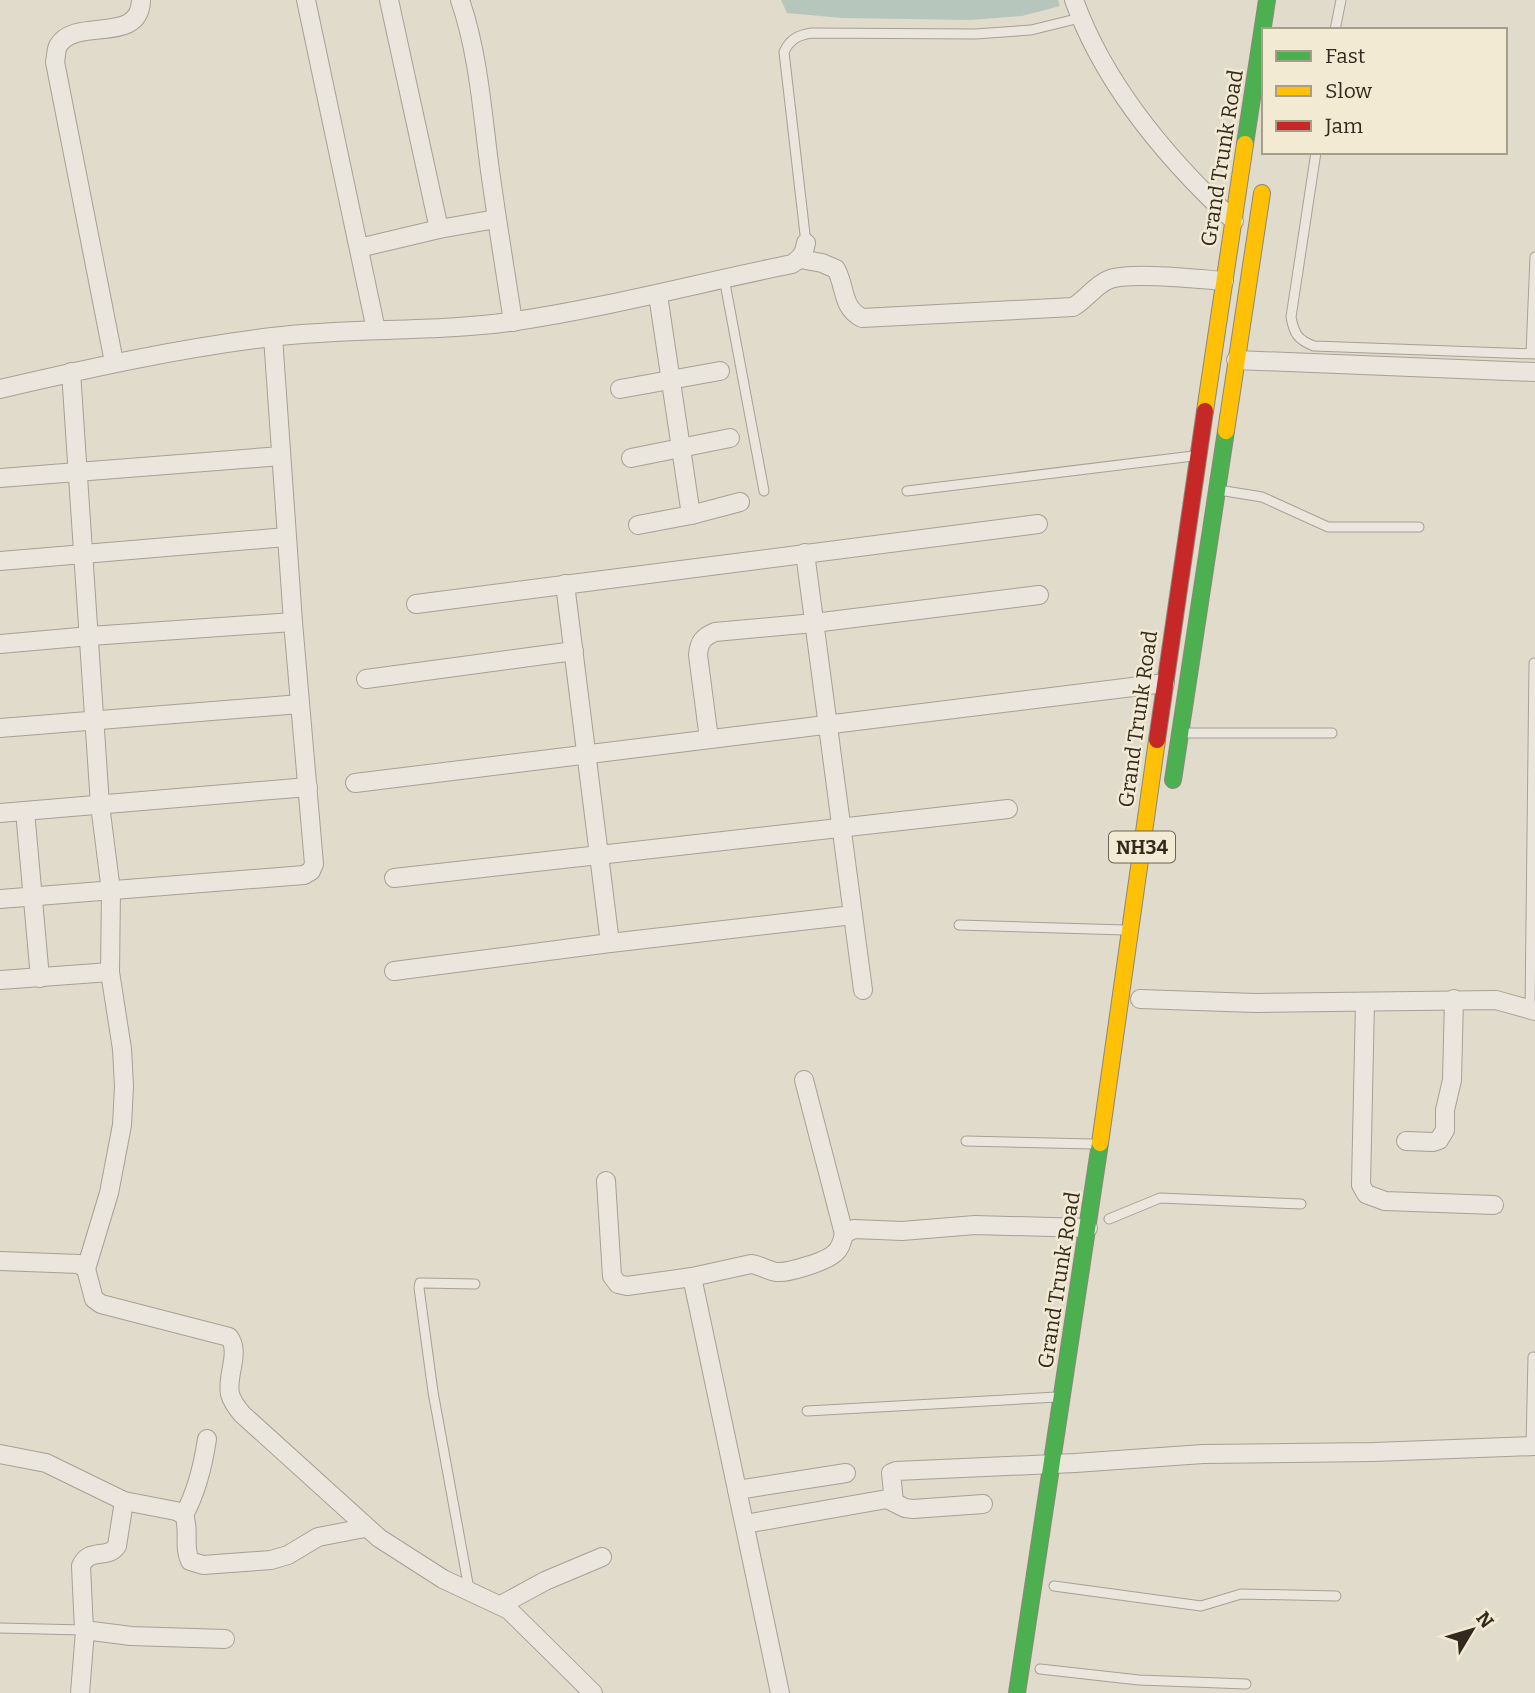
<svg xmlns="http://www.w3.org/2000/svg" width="1535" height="1693" font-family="Bitter,serif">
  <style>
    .water { fill: #b7c6bd }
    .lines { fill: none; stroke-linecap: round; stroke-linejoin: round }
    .lane-casing { stroke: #a6a095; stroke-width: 11 }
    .street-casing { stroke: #a6a095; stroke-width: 20 }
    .fast-casing { stroke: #8c867c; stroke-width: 18 }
    .slow-casing { stroke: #8c867c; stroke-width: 18 }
    .jam-casing { stroke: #8c867c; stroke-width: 18 }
    .lane { stroke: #eae6dd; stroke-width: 9 }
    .street { stroke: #eae6dd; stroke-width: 18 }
    .fast { stroke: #4caf50; stroke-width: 16 }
    .slow { stroke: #ffc107; stroke-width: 16 }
    .jam { stroke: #c62828; stroke-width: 16 }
    .labels { text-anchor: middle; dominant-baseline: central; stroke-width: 5; stroke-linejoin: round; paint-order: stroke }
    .shield { fill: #f2ead2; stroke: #6d6354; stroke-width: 2 }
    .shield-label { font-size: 19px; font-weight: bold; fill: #34291e }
    .street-label { font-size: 21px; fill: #34291e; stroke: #f2ead2 }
  </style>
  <rect width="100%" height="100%" fill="#e1dbcc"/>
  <path class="water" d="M781,0H1058L1060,6L1022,16L971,20L842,18L787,13Z"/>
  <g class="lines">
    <g class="lane-casing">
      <g id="lane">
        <path d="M1335,30L1341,0"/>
        <path d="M1316,152L1291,317C1294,334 1298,340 1314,346L1535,354"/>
        <path d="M806,243L784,52C790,39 798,35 812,33L975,34L1031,30L1080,18"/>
        <path d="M724,278L764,491"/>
        <path d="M1531,353L1535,257"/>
        <path d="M907,491L1193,456"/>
        <path d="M1225,491L1262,497L1328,527H1419"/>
        <path d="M1186,733H1332"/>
        <path d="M959,925L1125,930"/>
        <path d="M1530,1009L1534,663"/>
        <path d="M966,1141L1093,1144"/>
        <path d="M1109,1219L1160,1198L1301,1204"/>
        <path d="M807,1411L1057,1397"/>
        <path d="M1531,1446L1533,1357"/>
        <path d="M1054,1586L1201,1606L1241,1594L1336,1596"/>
        <path d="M469,1589L433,1392L419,1288L420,1283H424L475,1284"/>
        <path d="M0,1628L84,1630"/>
        <path d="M1040,1669L1139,1680L1246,1684"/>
      </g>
    </g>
    <g class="street-casing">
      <g id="street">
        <path d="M306,0L376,330"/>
        <path d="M389,0L439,229"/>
        <path d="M460,0C478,52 482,109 489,163C496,216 505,269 513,322"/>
        <path d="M1074,0C1105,86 1168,160 1234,221"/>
        <path d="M359,248L439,229L496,219"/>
        <path d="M800,259L822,263L836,269C846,287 841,307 862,318L1073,307C1086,300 1094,286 1108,280C1128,271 1198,279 1224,281"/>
        <path d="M658,295L691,515"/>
        <path d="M1236,360L1535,372"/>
        <path d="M114,362L55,62C56,58 56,50 58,46C75,16 140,46 141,0"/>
        <path d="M71,372L100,805L111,891L110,972L122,1049L124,1086L122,1125L109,1193L86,1269"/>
        <path d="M0,389C90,368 180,348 272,337C352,327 435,333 516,321C609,307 699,283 792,264C801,258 804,254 806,243"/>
        <path d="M620,389L720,371"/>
        <path d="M631,458L730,438"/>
        <path d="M0,478L281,456"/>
        <path d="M638,525L691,515L740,502"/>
        <path d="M805,553L863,990"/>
        <path d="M0,561L286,537"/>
        <path d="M565,584L610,943"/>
        <path d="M416,604L1038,524"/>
        <path d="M0,644L90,636L293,622"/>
        <path d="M366,679L574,651"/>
        <path d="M0,728L300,704"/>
        <path d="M709,739L698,655C699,642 703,637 715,632L814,623L1039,595"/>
        <path d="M355,783L1165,683"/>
        <path d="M25,811L40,978"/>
        <path d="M0,813L308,787"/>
        <path d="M394,878L1008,809"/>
        <path d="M0,899L304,875L311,871L314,864L293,622L273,337"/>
        <path d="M394,971L610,943L853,915"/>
        <path d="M0,980L110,972"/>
        <path d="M1140,999L1255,1003L1496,1000L1535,1011"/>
        <path d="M1365,1002L1361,1185L1366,1194L1385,1201L1494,1205"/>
        <path d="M804,1080L844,1234"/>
        <path d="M1406,1141L1433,1142L1439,1140L1445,1130V1110L1452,1080L1454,999"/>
        <path d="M606,1181L612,1276L618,1284L627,1286L692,1277L751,1264C760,1265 768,1271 777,1272C789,1273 827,1261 835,1253C841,1248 842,1241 844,1234L854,1229L902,1231L975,1225L1088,1228"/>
        <path d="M0,1261L79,1264L86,1269L94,1299L101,1304L229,1337C241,1352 226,1376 230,1394C232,1402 237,1408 242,1414L379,1538L443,1579L509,1610L593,1693"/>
        <path d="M692,1277L780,1693"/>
        <path d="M0,1454L46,1463L124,1501L176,1511L184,1515C190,1530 183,1547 190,1561L203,1565L271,1560L288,1555L318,1537L365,1528"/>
        <path d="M737,1490L846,1473"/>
        <path d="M124,1501L117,1546C107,1560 89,1547 81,1566L84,1630L131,1636L225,1639"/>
        <path d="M894,1502L891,1473L896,1471L1075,1463L1203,1454L1374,1452L1535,1446"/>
        <path d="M184,1515C197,1491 203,1466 207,1439"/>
        <path d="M745,1524L887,1499L905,1508L913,1509L983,1504"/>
        <path d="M501,1605L545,1581L602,1557"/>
        <path d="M80,1693L85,1631"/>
      </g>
    </g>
    <g class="fast-casing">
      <g id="fast">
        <path d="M1245,144L1267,0"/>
        <path d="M1173,780L1226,431"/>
        <path d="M1017,1693L1100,1143"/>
      </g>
    </g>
    <g class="slow-casing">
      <g id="slow">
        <path d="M1205,411L1245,144"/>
        <path d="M1226,431L1262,193"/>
        <path d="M1100,1143L1157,740"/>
      </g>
    </g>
    <g class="jam-casing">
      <path id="jam" d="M1157,740L1205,411"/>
    </g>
    <use href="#lane" class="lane"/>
    <use href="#street" class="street"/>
    <use href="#fast" class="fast"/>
    <use href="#slow" class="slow"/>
    <use href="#jam" class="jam"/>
  </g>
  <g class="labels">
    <rect class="shield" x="1109" y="831.5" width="66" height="31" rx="5"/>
    <g class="shield-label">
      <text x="1142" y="847">NH34</text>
    </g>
    <g class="street-label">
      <text transform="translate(1222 158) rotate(-81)">Grand Trunk Road</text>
      <text transform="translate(1138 719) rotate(-82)">Grand Trunk Road</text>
      <text transform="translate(1059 1280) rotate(-81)">Grand Trunk Road</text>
    </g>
  </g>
  <rect x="1262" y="28" width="245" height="126" fill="#f2ead2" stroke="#a69d8a" stroke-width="2"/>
  <rect x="1276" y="51" width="35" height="10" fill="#4caf50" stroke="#a69d8a" stroke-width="2"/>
  <text x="1325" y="63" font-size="21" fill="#34291e">Fast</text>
  <rect x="1276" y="86" width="35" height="10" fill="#ffc107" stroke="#a69d8a" stroke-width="2"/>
  <text x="1325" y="98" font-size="21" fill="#34291e">Slow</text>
  <rect x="1276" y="121" width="35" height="10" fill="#c62828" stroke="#a69d8a" stroke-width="2"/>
  <text x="1325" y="133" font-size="21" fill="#34291e">Jam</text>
  <g transform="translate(1472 1630) rotate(52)" stroke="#f2ead2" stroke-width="5" paint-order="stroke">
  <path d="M0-5L12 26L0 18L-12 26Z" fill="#34291e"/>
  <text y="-10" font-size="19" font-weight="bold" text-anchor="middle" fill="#34291e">N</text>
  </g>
</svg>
